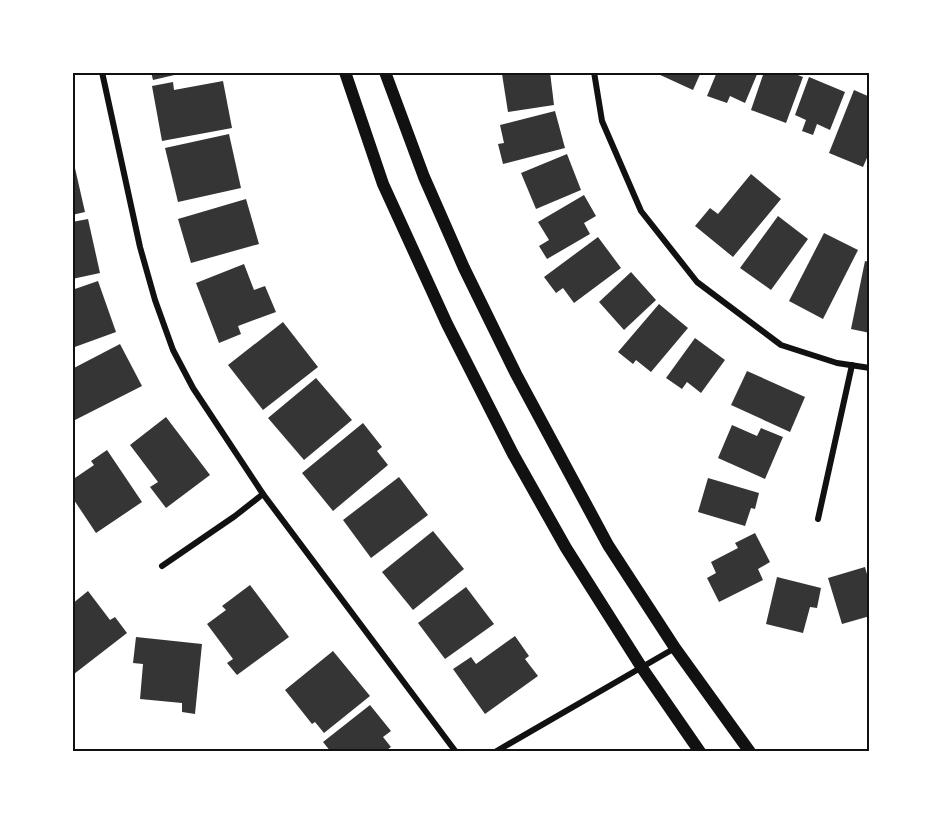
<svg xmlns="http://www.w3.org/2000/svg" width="942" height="824" font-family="Cabin,sans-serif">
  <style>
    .building { fill: #353535 }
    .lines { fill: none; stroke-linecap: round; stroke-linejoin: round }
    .minor { stroke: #111; stroke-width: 6 }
    .secondary { stroke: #111; stroke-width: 12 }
    .neatline { fill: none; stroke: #111; stroke-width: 2 }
  </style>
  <rect width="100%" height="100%" fill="#fff"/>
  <g class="building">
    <path d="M151,72H183V73L153,80Z"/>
    <path d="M515,72H550L554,105L508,112L502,74Z"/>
    <path d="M659,72H701L693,90L658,74Z"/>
    <path d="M717,72H758L745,103L730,96L727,103L707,96Z"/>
    <path d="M764,72H790L803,77L786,123L751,110Z"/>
    <path d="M809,77L845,92L830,130L817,124L813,135L802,131L806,120L795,115Z"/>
    <path d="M223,81L232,128L162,141L152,86L173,82L174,90Z"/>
    <path d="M854,90L870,97V151L863,167L829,153Z"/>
    <path d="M555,111L565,148L503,164L498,144L504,143L500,125Z"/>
    <path d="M229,134L241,188L178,202L165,148Z"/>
    <path d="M567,154L581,190L536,209L521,173Z"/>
    <path d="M72,155L85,212L72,215Z"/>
    <path d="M751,174L781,199L733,257L695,226L710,208L718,214Z"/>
    <path d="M584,195L596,216L584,223L590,234L547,259L539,246L549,240L538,222Z"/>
    <path d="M246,199L259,244L191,263L178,219Z"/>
    <path d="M778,216L808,239L771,290L740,268Z"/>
    <path d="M88,219L100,273L72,279V222Z"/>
    <path d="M824,233L858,250L823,319L789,301Z"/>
    <path d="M598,237L621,268L574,303L563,288L556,293L544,277Z"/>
    <path d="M865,261L870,262V333L851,329Z"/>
    <path d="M244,264L254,290L265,286L276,312L238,326L241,334L219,343L196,283Z"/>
    <path d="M631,272L656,300L624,330L599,302Z"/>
    <path d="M98,281L116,332L72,348V290Z"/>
    <path d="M659,304L688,328L651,372L636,360L633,364L618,352Z"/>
    <path d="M283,322L318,367L263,410L228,365Z"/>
    <path d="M695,338L725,360L701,393L687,382L682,389L666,378Z"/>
    <path d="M120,344L142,386L73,421L72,369Z"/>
    <path d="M747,371L805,397L790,432L731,405Z"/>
    <path d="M316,378L352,420L304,460L268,418Z"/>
    <path d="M166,417L210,475L166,508L150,487L158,482L130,445Z"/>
    <path d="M363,423L382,447L377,451L388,465L333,511L302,473Z"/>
    <path d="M732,425L757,436L761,428L783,437L765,479L718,458Z"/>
    <path d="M107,450L142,502L96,533L72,497V480L94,465L91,461Z"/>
    <path d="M399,477L428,515L371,558L343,520Z"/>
    <path d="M708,478L759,493L755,509L751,508L745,526L698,512Z"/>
    <path d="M433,531L464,569L413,610L382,572Z"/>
    <path d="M755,533L770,562L758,569L763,580L719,602L707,578L716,573L711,562L738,548L735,543Z"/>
    <path d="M865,567L870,585V616L842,624L828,578Z"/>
    <path d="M777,577L821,588L817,608L810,607L803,633L766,624Z"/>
    <path d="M250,585L289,637L237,675L227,663L233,659L207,624L226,610L222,606Z"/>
    <path d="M466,587L494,624L445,659L418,623Z"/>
    <path d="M88,591L110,620L115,617L127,633L74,674L72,671V616L74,614L72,611V604Z"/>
    <path d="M515,636L529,656L525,659L538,676L485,714L453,669L471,657L476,664Z"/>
    <path d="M136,637L202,644L195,714L182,712V703L140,699L143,664L133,663Z"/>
    <path d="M333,651L370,696L324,733L315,722L312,724L285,690Z"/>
    <path d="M370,705L391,731L383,737L391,747L384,752H331L323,742Z"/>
  </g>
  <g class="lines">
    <g class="minor">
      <path d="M102,72L140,247L155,300L173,350L193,388L263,494L456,752"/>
      <path d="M594,72L602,121L641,211L697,282L781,345L837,363L870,368"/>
      <path d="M818,519L852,365"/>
      <path d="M162,566L235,516L263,494"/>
      <path d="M495,752L675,648"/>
    </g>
    <g class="secondary">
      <path d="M345,72L383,184L447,324L513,454L566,548L642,668L700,752"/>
      <path d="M385,72L424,177L464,268L516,374L608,545L675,648L750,752"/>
    </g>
  </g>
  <rect width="942" height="824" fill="none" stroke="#ffffff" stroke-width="147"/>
  <rect x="74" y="74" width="794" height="676" class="neatline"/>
</svg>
